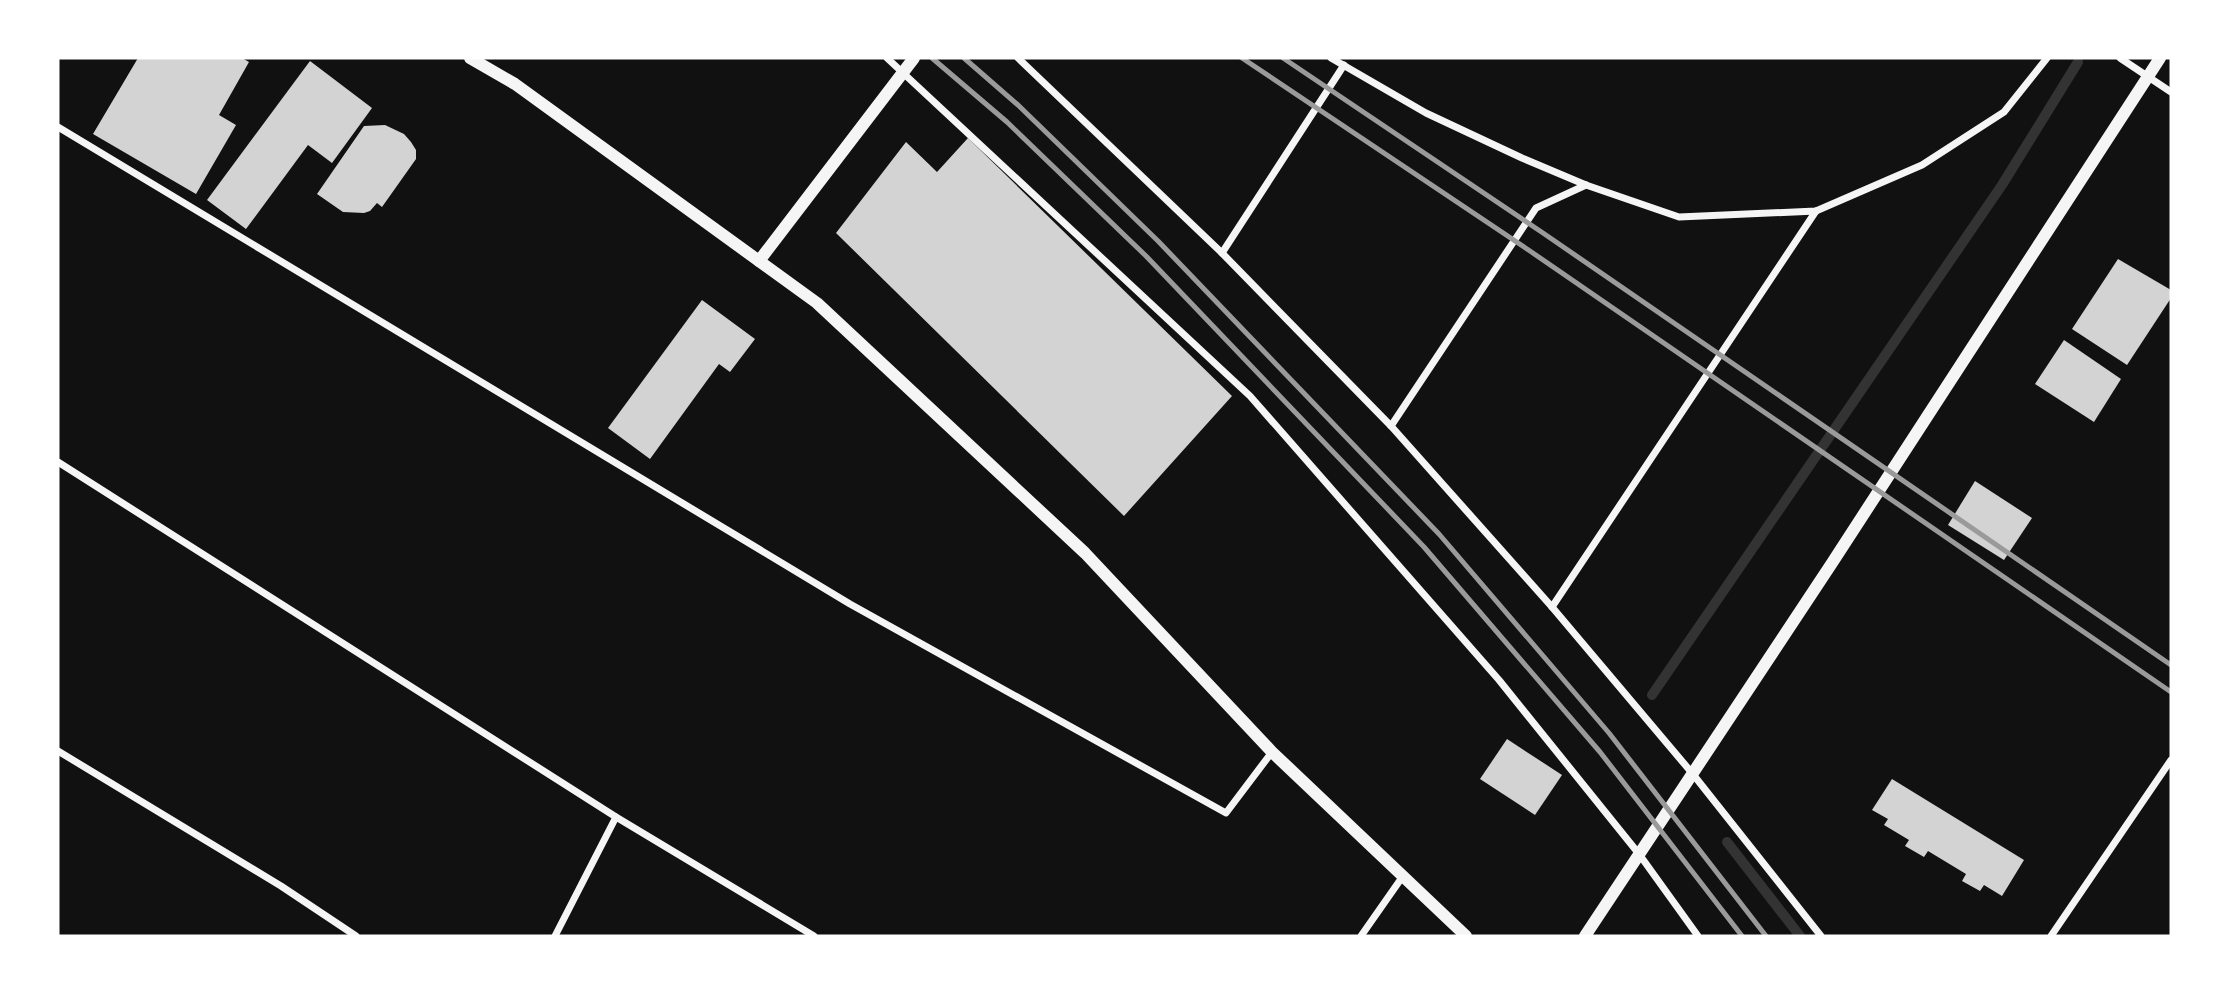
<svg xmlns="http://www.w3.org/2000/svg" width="2229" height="994" font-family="'Open Sans',sans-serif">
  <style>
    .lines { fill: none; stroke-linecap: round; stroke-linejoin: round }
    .stream { stroke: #333; stroke-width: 10 }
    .building { fill: #d3d3d3 }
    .minor { stroke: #f5f5f5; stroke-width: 7 }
    .tertiary { stroke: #f5f5f5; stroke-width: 12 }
    .rail { stroke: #9a9a9a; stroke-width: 5 }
  </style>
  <rect width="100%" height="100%" fill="#111"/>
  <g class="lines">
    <g class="stream">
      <path d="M1652,695L2002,185L2078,62"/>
      <path d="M1727,842L1800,936"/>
    </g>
  </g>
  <g class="building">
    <path d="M138,58H242L249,62L219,115L236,125L196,194L93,134Z"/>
    <path d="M310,61L372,108L332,163L308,145L246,229L207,200Z"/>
    <path d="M385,125L404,134L411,142L416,150V159L382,207L377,203L370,211L364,213L343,212L317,194L364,126Z"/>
    <path d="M968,138L1232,396L1124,516L836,233L906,142L937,172Z"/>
    <path d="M2118,259L2171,290V298L2127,365L2072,329Z"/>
    <path d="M702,300L755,339L730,372L719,364L650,459L608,428Z"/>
    <path d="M2064,340L2121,379L2094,422L2035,384Z"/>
    <path d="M1975,481L2032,518L2004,560L1948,525Z"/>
    <path d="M1507,739L1562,775L1535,815L1480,779Z"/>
    <path d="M1892,779L2024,860L2002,896L1984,885L1980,891L1962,881L1966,874L1928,851L1924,857L1905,846L1909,840L1884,825L1888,819L1872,810Z"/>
  </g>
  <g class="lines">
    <g class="minor">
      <path d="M887,58L1250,396L1499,680L1639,854L1698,936"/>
      <path d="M1018,58L1222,253L1391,426L1552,607L1692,773L1821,936"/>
      <path d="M1331,58L1426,113L1522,158L1586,185L1679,217L1816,211L1922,165L2004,112L2047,58"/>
      <path d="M2120,58L2171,92"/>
      <path d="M58,127L850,604L1226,813L1272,752"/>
      <path d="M1222,253L1344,65"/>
      <path d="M1391,426L1536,208L1586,185"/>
      <path d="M58,462L616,817L814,936"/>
      <path d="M1552,607L1816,211"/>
      <path d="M58,751L281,886L356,936"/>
      <path d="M555,936L616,817"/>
      <path d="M1361,936L1403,876"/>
      <path d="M2051,936L2171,760"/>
    </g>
    <g class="tertiary">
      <path d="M470,58L515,84L817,303L1085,553L1272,752L1466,936"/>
      <path d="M759,261L914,58"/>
      <path d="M1585,936L1832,563L2160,58"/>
    </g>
    <g class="rail">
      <path d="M932,58L1007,122L1146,256L1424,547L1600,752L1742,936"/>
      <path d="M964,58L1018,105L1158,241L1439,534L1609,733L1766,936"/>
      <path d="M1242,58L1530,251L2171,692"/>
      <path d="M1283,58L1543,233L2171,665"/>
    </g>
  </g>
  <rect width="2229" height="994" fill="none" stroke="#ffffff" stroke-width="119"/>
</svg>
